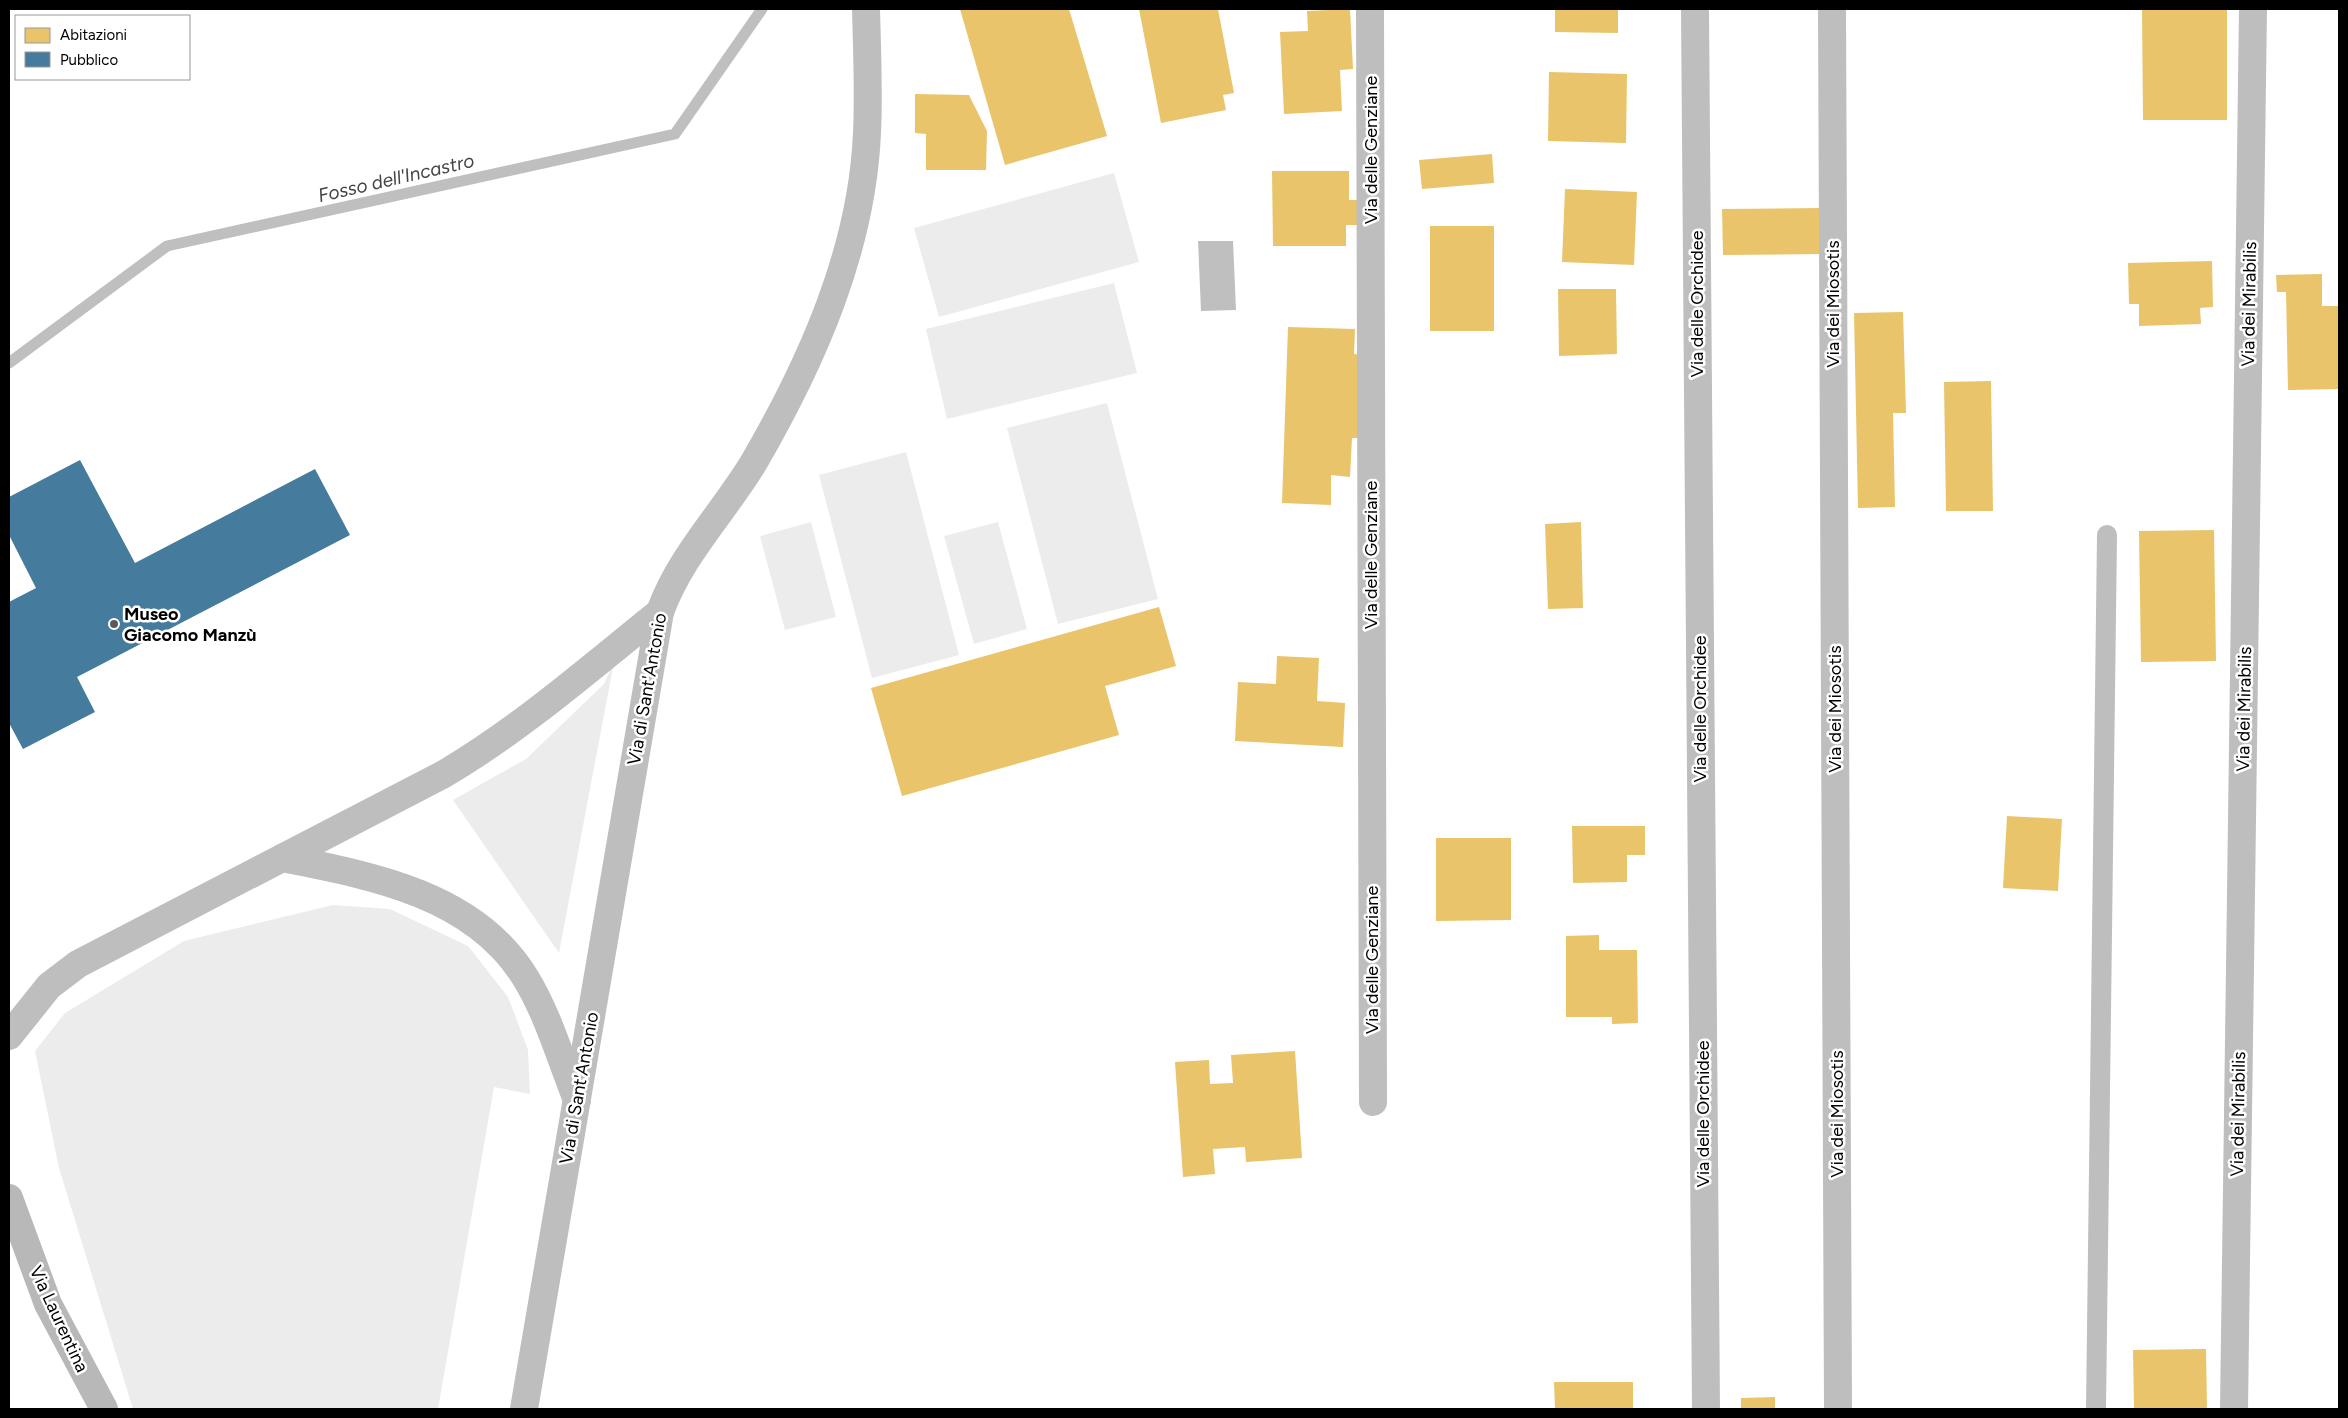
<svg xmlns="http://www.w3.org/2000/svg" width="2348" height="1418" font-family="Figtree,sans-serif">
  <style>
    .green { fill: #ececec }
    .water { fill: #bfbfbf }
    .homes { fill: #e9c46a }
    .public { fill: #457b9d }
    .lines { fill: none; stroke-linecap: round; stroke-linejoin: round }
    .stream { stroke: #bfbfbf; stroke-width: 11 }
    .service { stroke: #bebebe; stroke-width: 20 }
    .minor { stroke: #bebebe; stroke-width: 28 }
    .secondary { stroke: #b8b8b8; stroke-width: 28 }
    .poi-dot { fill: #595959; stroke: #fff; stroke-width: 2 }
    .labels { text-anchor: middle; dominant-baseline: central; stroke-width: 5; stroke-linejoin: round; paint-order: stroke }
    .street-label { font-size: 18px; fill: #000; stroke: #fff }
    .poi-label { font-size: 18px; font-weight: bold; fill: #000; stroke: #fff; text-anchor: start }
    .water-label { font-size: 19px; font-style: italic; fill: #444; stroke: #fff }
  </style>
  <rect width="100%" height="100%" fill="#fff"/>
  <g class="green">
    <path d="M1114,173L1139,262L939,317L914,228Z"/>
    <path d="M1114,283L1137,373L947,419L926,329Z"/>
    <path d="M1107,403L1158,599L1058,624L1007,428Z"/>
    <path d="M906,452L959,655L872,678L819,475Z"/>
    <path d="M811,522L836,617L785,630L760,536Z"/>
    <path d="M998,522L1027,629L974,644L944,536Z"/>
    <path d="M614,662L559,953L453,800L526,759L604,684Z"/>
    <path d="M333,905L390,909L468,946L508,997L528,1050L530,1094L494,1087L438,1409H133L59,1168L35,1051L65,1013L184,941Z"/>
  </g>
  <path class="water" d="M1198,241H1233L1236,310L1201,311Z"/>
  <g class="homes">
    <path d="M960,9H1069L1107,136L1005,165Z"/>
    <path d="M1139,9H1218L1234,93L1223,95L1226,110L1161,123Z"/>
    <path d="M1350,9L1353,69L1340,70L1342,111L1284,114L1280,32L1308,31L1307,11Z"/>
    <path d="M1555,9H1618V33L1555,32Z"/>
    <path d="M2142,9H2227V120H2143Z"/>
    <path d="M1549,72L1627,74L1626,143L1548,141Z"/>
    <path d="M915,94L969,95L987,131L986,170H926V134L915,133Z"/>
    <path d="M1492,154L1494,183L1422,189L1419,160Z"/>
    <path d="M1272,171H1349V200H1359V225H1346V246H1273Z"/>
    <path d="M1565,189L1637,192L1634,265L1562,262Z"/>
    <path d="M1821,208L1822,254L1723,255L1722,209Z"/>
    <rect x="1430" y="226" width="64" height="105"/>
    <path d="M2212,261L2213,307L2200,308L2201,324L2139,326V304H2129L2128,263Z"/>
    <path d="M2322,274V306H2339V389L2288,390L2286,292H2277L2276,275Z"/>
    <path d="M1558,289H1616L1617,354L1559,356Z"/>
    <path d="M1903,312L1906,413H1893L1895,507L1858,508L1854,313Z"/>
    <path d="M1288,327L1355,329L1354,354L1363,355L1361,438H1352L1350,477L1331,475V505L1282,503Z"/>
    <path d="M1991,381L1993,511H1946L1944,382Z"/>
    <path d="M1581,522L1583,608L1548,609L1545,524Z"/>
    <path d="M2214,530L2216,661L2141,662L2139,531Z"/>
    <path d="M1159,607L1176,666L1105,686L1119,735L902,796L871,688Z"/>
    <path d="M1277,656L1319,658L1317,701L1345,703L1343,747L1235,741L1238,682L1276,684Z"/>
    <path d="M2007,816L2062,819L2058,891L2003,888Z"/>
    <path d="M1572,826H1645V855H1627V882L1573,883Z"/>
    <path d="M1436,838H1511V920L1436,921Z"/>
    <path d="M1599,935V950H1637L1638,1023L1612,1024V1017H1566V936Z"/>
    <path d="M1295,1051L1302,1158L1246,1162L1245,1147L1213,1149L1215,1174L1183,1177L1175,1062L1209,1060L1210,1084L1233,1083L1231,1055Z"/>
    <path d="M2206,1349L2207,1409H2134L2133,1350Z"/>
    <path d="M1554,1382H1633V1409H1555Z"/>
    <path d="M1775,1397V1409H1741V1398Z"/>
  </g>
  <path class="public" d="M80,460L135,563L315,469L350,535L77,677L95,712L23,749L9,723V602L36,588L9,535V497Z"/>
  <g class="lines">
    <path class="stream" d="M9,363L167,246L675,134L762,9"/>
    <path class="service" d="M2096,1409L2107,535"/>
    <g class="minor">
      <path d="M1370,9L1373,1102"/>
      <path d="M1695,9L1706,1409"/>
      <path d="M1832,9L1838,1409"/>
      <path d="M282,858C369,875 474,894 525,977C548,1014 561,1060 577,1100"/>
      <path d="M9,1036L49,986L78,964L444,774C522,728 590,668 660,612"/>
      <path d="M524,1409L660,612C680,556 724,512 754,462C812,362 862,250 867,133C869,92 867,50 866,9"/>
      <path d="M2234,1409L2253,9"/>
    </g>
    <path class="secondary" d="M9,1198L48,1304L104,1409"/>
  </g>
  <circle class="poi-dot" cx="114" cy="624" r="5"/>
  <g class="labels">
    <g class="street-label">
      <text transform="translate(1371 150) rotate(-90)">Via delle Genziane</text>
      <text transform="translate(1697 304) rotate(-90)">Via delle Orchidee</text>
      <text transform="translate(1833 304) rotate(-90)">Via dei Miosotis</text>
      <text transform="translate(2249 304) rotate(-89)">Via dei Mirabilis</text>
      <text transform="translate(1371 555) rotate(-90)">Via delle Genziane</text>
      <text transform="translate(647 689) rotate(-80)">Via di Sant'Antonio</text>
      <text transform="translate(1700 709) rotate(-90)">Via delle Orchidee</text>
      <text transform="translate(1835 709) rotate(-90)">Via dei Miosotis</text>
      <text transform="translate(2244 709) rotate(-89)">Via dei Mirabilis</text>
      <text transform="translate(1372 960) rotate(-90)">Via delle Genziane</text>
      <text transform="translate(579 1088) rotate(-80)">Via di Sant'Antonio</text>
      <text transform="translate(1703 1114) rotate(-90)">Via delle Orchidee</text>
      <text transform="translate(1837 1114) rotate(-90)">Via dei Miosotis</text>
      <text transform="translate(2238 1114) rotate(-89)">Via dei Mirabilis</text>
      <text transform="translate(59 1319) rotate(65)">Via Laurentina</text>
    </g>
    <g class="poi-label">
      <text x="124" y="614">Museo<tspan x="124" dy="21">Giacomo Manzù</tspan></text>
    </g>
    <g class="water-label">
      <text transform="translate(396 178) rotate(-13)">Fosso dell'Incastro</text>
    </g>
  </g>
  <rect width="2348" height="1418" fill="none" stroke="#000000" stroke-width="20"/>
  <rect x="15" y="15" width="175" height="65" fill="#ffffff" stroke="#999999"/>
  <rect x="25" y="28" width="25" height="15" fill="#e9c46a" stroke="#999999"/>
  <text x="60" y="40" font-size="15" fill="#000000">Abitazioni</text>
  <rect x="25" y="52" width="25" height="15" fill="#457b9d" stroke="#999999"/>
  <text x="60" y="65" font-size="15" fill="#000000">Pubblico</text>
</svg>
